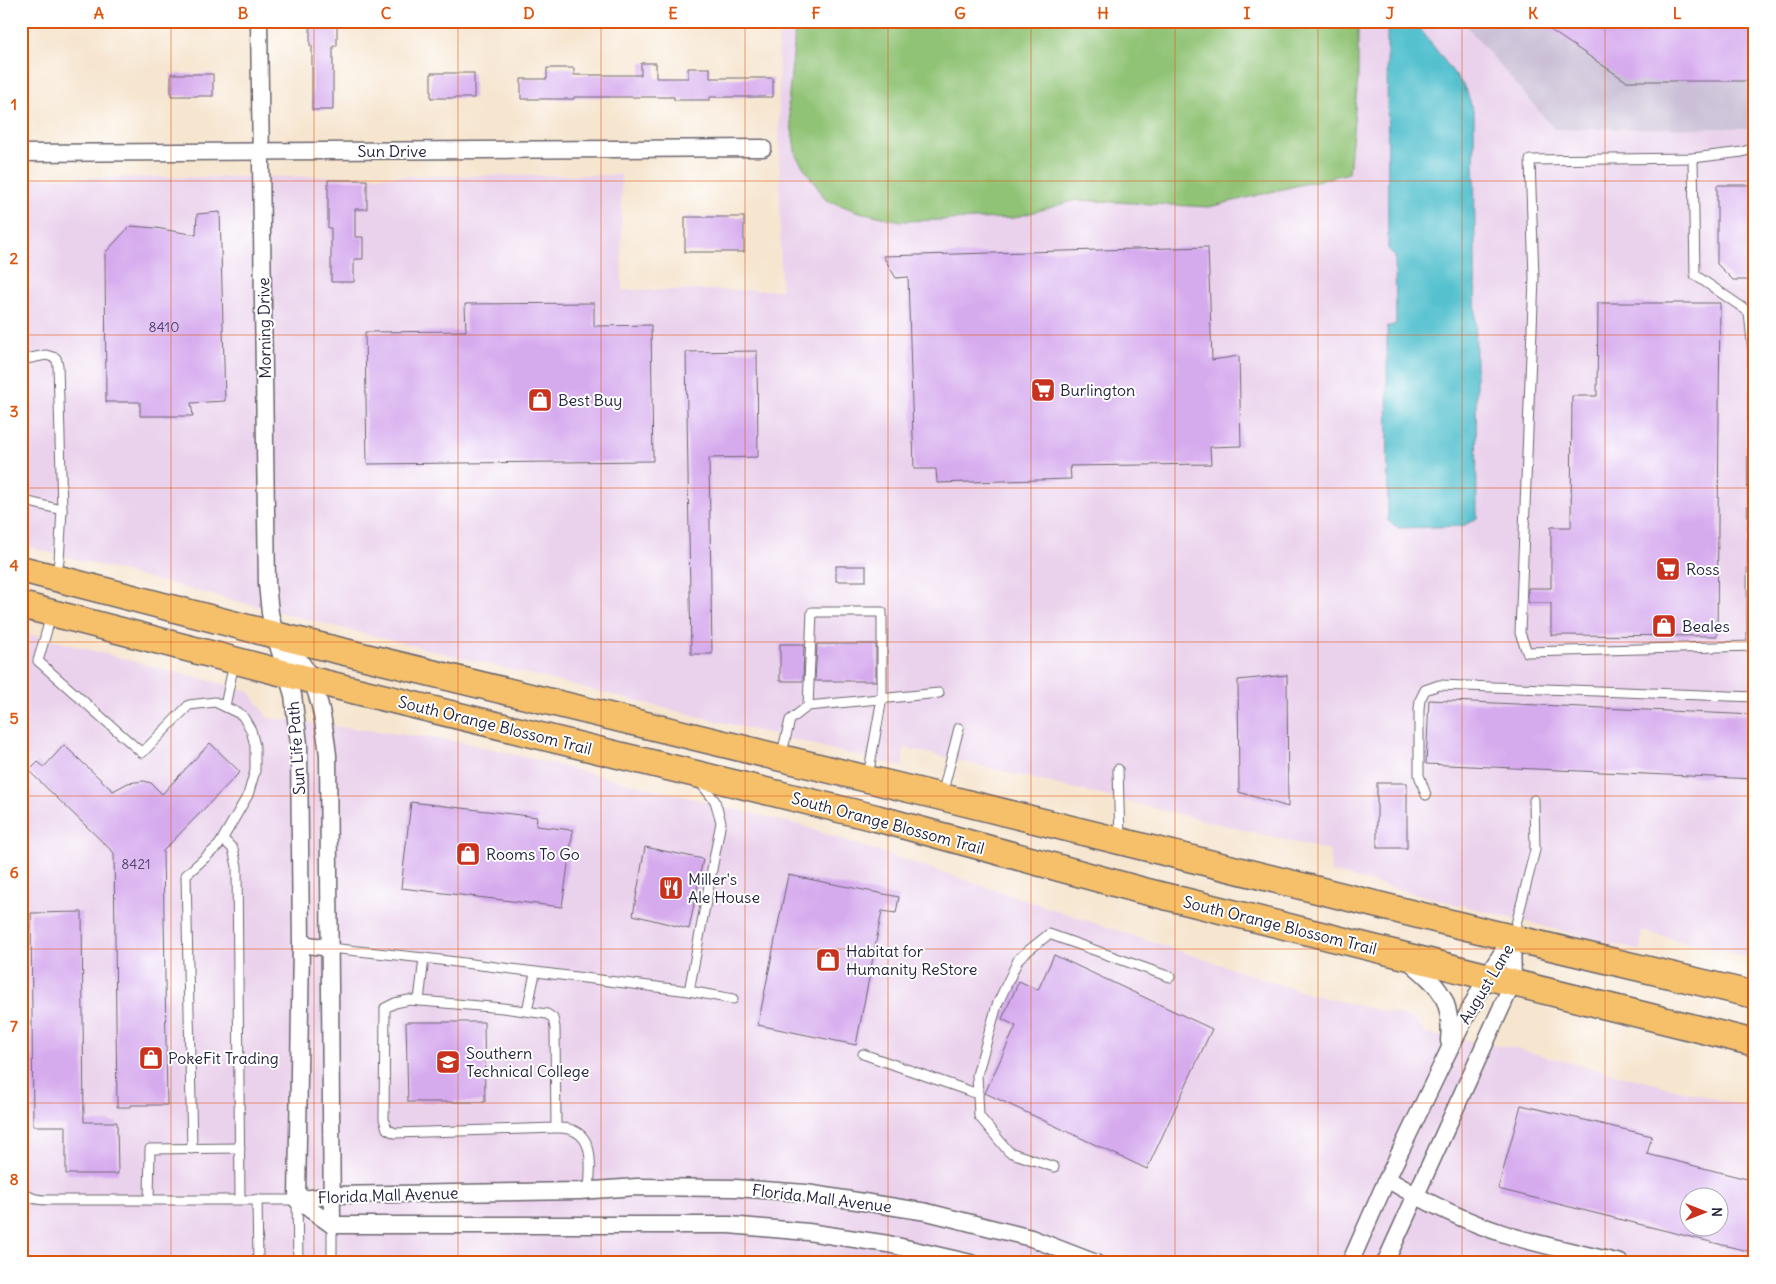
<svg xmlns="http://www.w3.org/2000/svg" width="1776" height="1284" font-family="Delius,sans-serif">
<rect width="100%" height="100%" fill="#fff"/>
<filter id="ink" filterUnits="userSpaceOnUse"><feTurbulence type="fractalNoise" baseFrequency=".02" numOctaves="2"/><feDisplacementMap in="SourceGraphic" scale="10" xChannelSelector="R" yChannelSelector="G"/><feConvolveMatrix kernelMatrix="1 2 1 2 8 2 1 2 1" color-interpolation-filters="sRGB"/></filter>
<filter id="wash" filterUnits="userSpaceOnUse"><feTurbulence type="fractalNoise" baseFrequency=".0096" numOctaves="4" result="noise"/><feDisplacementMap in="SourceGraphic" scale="20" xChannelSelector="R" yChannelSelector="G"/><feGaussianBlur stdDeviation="1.12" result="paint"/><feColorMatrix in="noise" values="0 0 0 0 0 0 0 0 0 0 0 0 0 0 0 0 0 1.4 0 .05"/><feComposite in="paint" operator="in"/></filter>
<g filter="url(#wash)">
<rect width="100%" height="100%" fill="#f6e5cf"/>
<g fill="#ead1ec" fill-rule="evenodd">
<polygon points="778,21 1462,21 1554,129 1755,128 1755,959 1641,931 1641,951 1331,872 1330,851 903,747 903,767 294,616 21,545 21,178 621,175 622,290 781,290"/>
<path d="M21,632L249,691L268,718L463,742L799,825L1309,994L1415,1019L1425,1034L1508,1047L1755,1109V1263H21ZM1688,1196H1718V1226H1688Z"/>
</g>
<polygon fill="#cabfd6" points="1462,21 1755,21 1755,128 1554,129"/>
<polygon fill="#90c374" stroke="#597258" points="795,21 1358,21 1358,78 1349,173 1209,207 1076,200 1013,218 901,221 859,212 826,200 796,156 788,104 794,46"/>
<polygon fill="#55c1cf" stroke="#3c7285" points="1387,21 1414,21 1463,85 1469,98 1474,115 1477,518 1463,526 1399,528 1388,521 1387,327 1396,324 1395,256 1388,249"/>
<g id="blocks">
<g fill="#d6abee" fill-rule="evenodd">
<polygon points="310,21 337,21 337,46 333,46 333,110 312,110 312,46 310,46"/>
<polygon points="1537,21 1755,21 1755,81 1626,81"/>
<polygon points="641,63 656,63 656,78 688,78 688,68 710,68 710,78 773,78 773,97 710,97 710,100 674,100 674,97 574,97 574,99 521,99 521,79 547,79 547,68 574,68 574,75 641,75"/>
<rect x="431" y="73" width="43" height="25"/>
<rect x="171" y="74" width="42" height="22"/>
<polygon points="328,180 367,180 367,209 355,209 355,237 363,237 363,259 354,259 354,282 331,282 331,228 328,228"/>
<polygon points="1717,185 1755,185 1755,280 1733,280 1717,264"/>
<polygon points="220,212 225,401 191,403 193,416 140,416 140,402 106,402 105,253 130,226 156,228 196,235 197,214"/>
<rect x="685" y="217" width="59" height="35"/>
<polygon points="1208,247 1212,360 1239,356 1241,446 1210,447 1211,464 1070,466 1071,479 937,483 936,469 914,469 908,277 896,278 883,256"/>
<polygon points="594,303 594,326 651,325 653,461 367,464 365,332 466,331 465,304"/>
<polygon points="1598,303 1720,303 1717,636 1551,635 1551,603 1528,603 1528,588 1551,588 1551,527 1571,527 1572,396 1597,396"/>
<polygon points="757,351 758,457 709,458 712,654 691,654 686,352"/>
<rect x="836" y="566" width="30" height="15"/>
<polygon points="780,644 804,644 803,681 780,681"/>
<polygon points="817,644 876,644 876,681 815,681"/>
<polygon points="1287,675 1288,807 1239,792 1238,680"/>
<polygon points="1429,700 1755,715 1755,779 1426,764"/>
<polygon points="210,743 240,772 163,851 167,1105 131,1105 131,1107 117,1107 114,853 29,771 38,762 44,767 64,745 113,791 128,783 144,781 151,783 162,794"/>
<rect x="1377" y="783" width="30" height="65"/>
<polygon points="411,802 537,817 536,826 573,830 562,907 401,888"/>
<polygon points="645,847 703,859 689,929 633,915"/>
<polygon points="788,875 899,897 896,913 882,911 856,1045 758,1025"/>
<polygon points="82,912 84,1122 117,1122 118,1174 66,1174 66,1126 33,1126 31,913"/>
<polygon points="1054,955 1212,1029 1147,1169 985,1093 1016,1026 1002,1019 1019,981 1038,990"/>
<polygon points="406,1022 484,1022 485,1102 408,1102"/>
<path d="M1521,1105L1652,1136L1647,1154L1755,1181V1253L1498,1189ZM1688,1196H1718V1226H1688Z"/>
</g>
</g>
</g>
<g filter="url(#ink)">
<use href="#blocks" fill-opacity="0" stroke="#6c666f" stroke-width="1"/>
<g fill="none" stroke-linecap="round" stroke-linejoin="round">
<defs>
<g id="service">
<polyline points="1755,148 1742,152 1693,158 1530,160 1534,278 1520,633 1527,652 1755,646"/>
<polyline points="1693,158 1695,275 1749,312"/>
<polyline points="21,360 46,355 56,358 58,365 62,510 59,561 56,575"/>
<polyline points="21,500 62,510"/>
<polyline points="51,616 38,661 142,753 189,705 215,702 242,715 251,730 255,746 255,771 248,795 219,845 186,875 192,1149"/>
<polyline points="1752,646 1753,352 1749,312 1755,311"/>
<polyline points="225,706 234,663"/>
<polyline points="808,706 939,693"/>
<polyline points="781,757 790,720 808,706 812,612 882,612 882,698 868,776"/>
<polyline points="1118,769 1120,839"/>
<polyline points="942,795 959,728"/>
<polyline points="1426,795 1419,775 1419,709 1420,700 1425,690 1439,685 1755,697"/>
<polyline points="223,839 233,849 237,866 240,1199"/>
<polyline points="1513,936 1535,850 1534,800"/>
<polyline points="330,948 424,958 689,991 733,999"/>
<polyline points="689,991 721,822 715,801 699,781"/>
<polyline points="419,1001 424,958"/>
<polyline points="527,1011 535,973"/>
<polyline points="863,1054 978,1094"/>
<path d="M556,1128L555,1028L553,1018L547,1014L503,1008L409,1000L395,1003L385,1008L384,1119L387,1129L395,1133L556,1128C596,1126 591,1163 589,1190"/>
<polyline points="1054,1167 1009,1152 979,1116 977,1075 997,1005 1019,958 1049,934 1170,977"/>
<path d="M21,1189C28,1199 38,1200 49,1200H297L298,1263"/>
<polyline points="257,1199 258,1263"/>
<polyline points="149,1200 150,1149 240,1148"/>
<polyline points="332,1225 332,1263"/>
</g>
<g id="minor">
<polyline points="259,21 267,584 270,613 275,635 293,695 299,744 301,944 297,1200"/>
<polyline points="21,153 763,148"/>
<path d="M278,638C285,645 294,652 300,661C320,687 324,723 328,755L332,1225"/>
<polyline points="301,944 330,948"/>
<path d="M1409,961C1440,987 1453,1000 1449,1041"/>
<path d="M1387,1179C1424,1201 1463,1221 1505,1234C1542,1246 1582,1253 1620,1263"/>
<polyline points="297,1200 332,1195 579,1191 637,1187 735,1188 806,1193 927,1212 1031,1238 1096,1263"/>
<polyline points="297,1200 332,1225 729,1225 808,1232 888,1244 971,1263"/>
<polyline points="1350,1263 1387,1179 1449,1050 1487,976 1512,938"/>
<polyline points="1385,1263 1513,982 1512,938"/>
</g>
<g id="primary">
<polyline points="21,569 275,635 942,797 1483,931 1755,995"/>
<polyline points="21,605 287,674 876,818 1140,890 1755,1043"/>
</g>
</defs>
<use href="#service" stroke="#6c666f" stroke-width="11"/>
<use href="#minor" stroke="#6c666f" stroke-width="19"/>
<use href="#primary" stroke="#6c666f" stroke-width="29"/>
<use href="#service" stroke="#fff" stroke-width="9"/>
<use href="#minor" stroke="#fff" stroke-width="16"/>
<use href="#primary" stroke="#f6c06b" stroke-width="26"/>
</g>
</g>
<path fill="none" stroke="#de560e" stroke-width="1" stroke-opacity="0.55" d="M171,21V1263M314,21V1263M458,21V1263M601,21V1263M745,21V1263M888,21V1263M1031,21V1263M1175,21V1263M1318,21V1263M1462,21V1263M1605,21V1263M21,181H1755M21,335H1755M21,488H1755M21,642H1755M21,796H1755M21,949H1755M21,1103H1755"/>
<defs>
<symbol id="supermarket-square" viewBox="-11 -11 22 22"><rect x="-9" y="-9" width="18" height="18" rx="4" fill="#c8321e" stroke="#fff"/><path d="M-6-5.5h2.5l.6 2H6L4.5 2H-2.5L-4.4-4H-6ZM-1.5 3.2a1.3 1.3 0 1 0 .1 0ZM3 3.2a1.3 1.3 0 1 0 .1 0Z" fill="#fff"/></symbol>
<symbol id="shop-square" viewBox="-11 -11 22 22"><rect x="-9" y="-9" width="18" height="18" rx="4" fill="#c8321e" stroke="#fff"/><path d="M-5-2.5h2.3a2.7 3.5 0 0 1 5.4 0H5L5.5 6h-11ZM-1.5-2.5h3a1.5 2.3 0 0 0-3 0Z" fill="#fff"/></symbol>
<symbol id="restaurant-square" viewBox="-11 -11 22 22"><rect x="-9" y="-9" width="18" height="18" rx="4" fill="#c8321e" stroke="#fff"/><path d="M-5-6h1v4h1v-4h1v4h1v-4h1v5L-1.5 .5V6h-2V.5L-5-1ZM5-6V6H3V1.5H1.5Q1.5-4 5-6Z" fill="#fff"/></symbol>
<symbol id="university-square" viewBox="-11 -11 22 22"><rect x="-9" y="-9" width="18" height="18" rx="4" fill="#c8321e" stroke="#fff"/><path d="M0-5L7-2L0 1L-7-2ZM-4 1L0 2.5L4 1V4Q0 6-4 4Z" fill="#fff"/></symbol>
</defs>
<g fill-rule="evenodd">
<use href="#supermarket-square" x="1029" y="376" width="28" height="28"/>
<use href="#shop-square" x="526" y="386" width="28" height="28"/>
<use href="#supermarket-square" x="1654" y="555" width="28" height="28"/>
<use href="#shop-square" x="1650" y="612" width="28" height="28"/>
<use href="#shop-square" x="454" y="840" width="28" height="28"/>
<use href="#restaurant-square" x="657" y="874" width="28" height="28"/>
<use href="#shop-square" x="814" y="946" width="28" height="28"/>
<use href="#shop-square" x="137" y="1044" width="28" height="28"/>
<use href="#university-square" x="434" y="1048" width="28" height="28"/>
</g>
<g text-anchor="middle" stroke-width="4" stroke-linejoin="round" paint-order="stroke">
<g font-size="14" fill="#4f4468">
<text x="164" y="332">8410</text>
<text x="136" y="869">8421</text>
</g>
<g font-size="16" fill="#22223b" stroke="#fff">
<text x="392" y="157">Sun Drive</text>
<text transform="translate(264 328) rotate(-91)" y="6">Morning Drive</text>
<text transform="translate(495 725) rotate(14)" y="6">South Orange Blossom Trail</text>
<text transform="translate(296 748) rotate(-94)" y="6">Sun Life Path</text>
<text transform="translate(888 823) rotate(15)" y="6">South Orange Blossom Trail</text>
<text transform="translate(1280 925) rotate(14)" y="6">South Orange Blossom Trail</text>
<text transform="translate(1486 984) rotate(-59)" y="6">August Lane</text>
<text transform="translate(388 1195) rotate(-2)" y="6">Florida Mall Avenue</text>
<text transform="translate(822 1198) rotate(7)" y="6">Florida Mall Avenue</text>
</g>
<g font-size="16" fill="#22223b" stroke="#fff" text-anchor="start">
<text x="1060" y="396">Burlington</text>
<text x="558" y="406">Best Buy</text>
<text x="1686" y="575">Ross</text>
<text x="1682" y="632">Beales</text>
<text x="486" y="860">Rooms To Go</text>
<text x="688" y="885">Miller's<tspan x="688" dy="18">Ale House</tspan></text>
<text x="846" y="957">Habitat for<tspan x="846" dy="18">Humanity ReStore</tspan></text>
<text x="466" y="1059">Southern<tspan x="466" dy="18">Technical College</tspan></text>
<text x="168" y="1064">PokeFit Trading</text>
</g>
</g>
<rect width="1776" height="1284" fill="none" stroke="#fff" stroke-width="55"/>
<g transform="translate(1704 1212) rotate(90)"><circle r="24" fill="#ffffff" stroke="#a7a7b1"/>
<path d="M0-4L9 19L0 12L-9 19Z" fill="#c8321e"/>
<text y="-8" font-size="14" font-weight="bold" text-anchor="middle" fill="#22223b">N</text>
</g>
<rect x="28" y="28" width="1720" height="1228" fill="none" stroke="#de560e" stroke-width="2"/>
<g font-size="16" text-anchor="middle" font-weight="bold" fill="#de560e">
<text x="99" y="19">A</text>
<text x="243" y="19">B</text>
<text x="386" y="19">C</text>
<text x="529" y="19">D</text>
<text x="673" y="19">E</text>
<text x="816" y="19">F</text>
<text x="960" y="19">G</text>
<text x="1103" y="19">H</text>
<text x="1247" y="19">I</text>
<text x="1390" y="19">J</text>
<text x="1533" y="19">K</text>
<text x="1677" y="19">L</text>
<text x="14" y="110">1</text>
<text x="14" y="264">2</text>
<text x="14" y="417">3</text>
<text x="14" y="571">4</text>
<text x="14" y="724">5</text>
<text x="14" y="878">6</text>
<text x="14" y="1032">7</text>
<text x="14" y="1185">8</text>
</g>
</svg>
